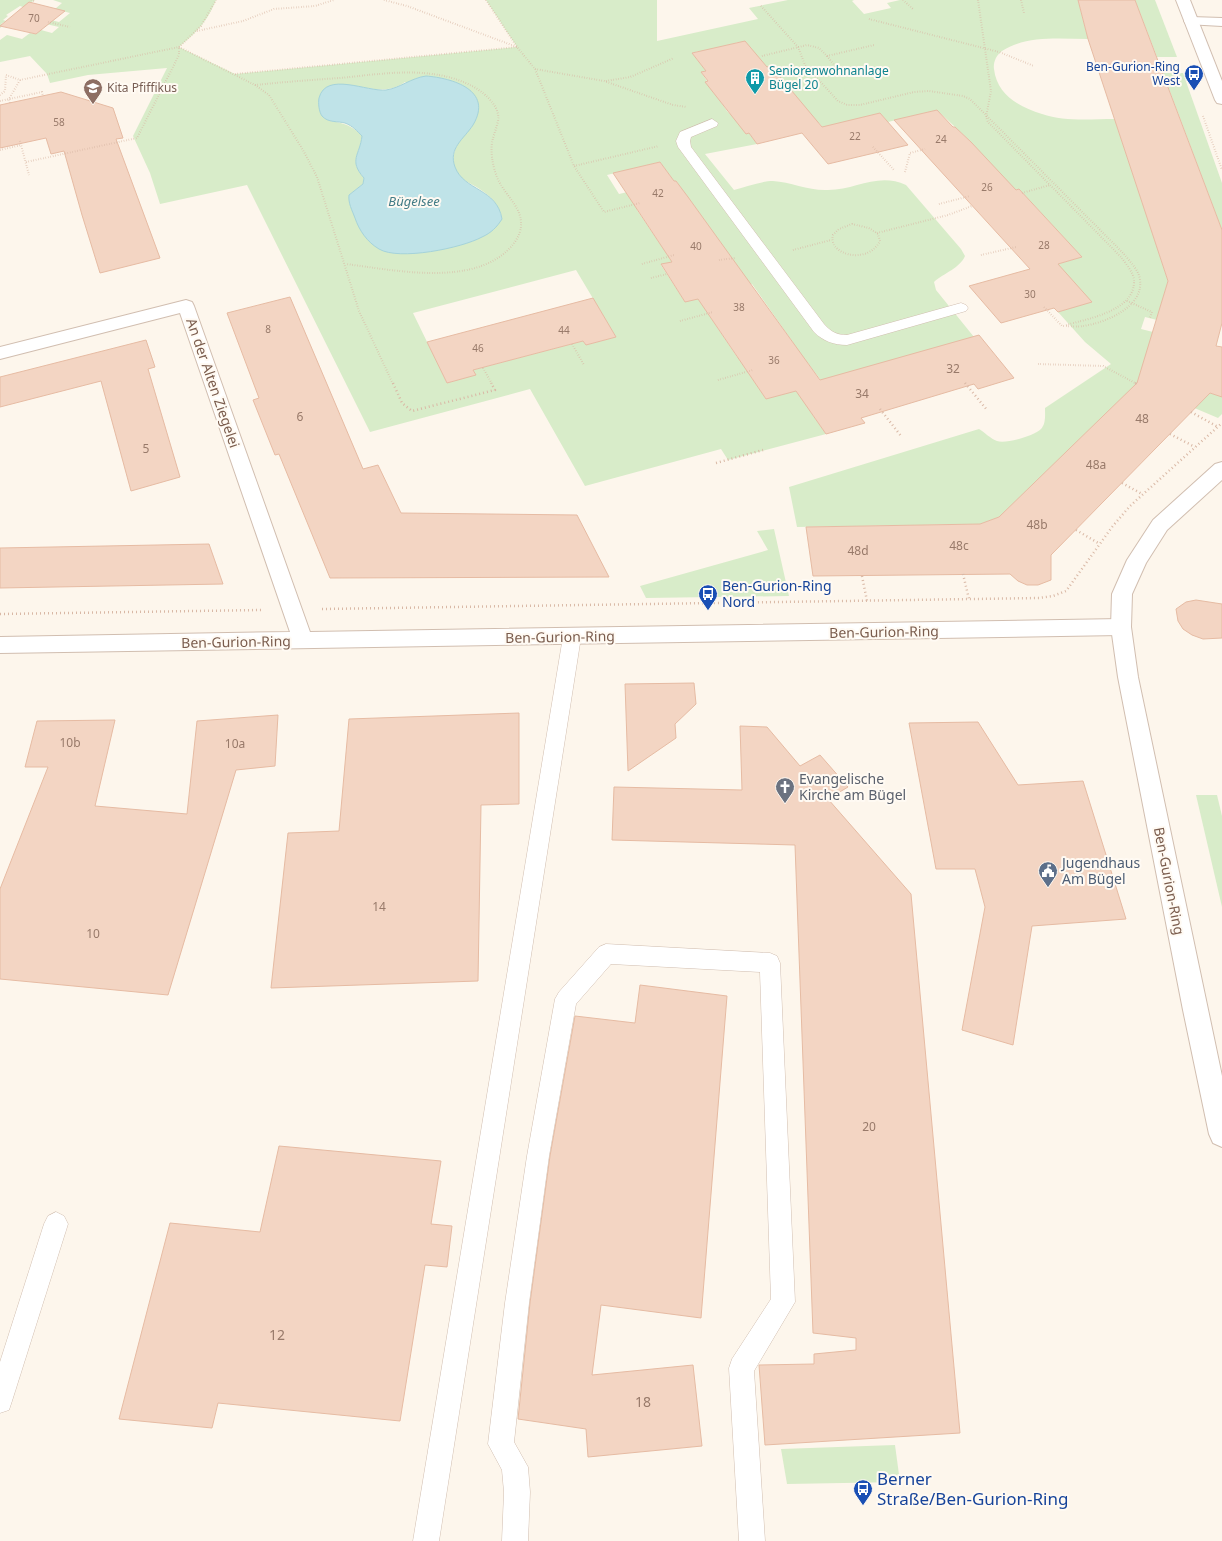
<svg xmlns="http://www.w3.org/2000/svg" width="1222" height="1541" font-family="'Noto Sans',sans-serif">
<rect width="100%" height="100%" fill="#fdf6ec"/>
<g fill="#d8ecc9" fill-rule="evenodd">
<polygon points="0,0 35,0 23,7 20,6 6,15 8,16 3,20 6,21 1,24 3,25 0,28"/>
<path d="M53,0H216C207,22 197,32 179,47L235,74L517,47L486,0H657V41L758,19L749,8L788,0H854L852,1L864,14L891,8L887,3L900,0H1078L1088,39C1059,39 1027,35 1002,51C996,55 993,63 994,69C997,95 1019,107 1042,114C1065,122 1091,119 1115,119L1168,281L1157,320L1145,317L1141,329L1153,332L1161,380L999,517L980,524L797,527L789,487L979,429C984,432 991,439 997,441C1006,444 1034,436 1041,429C1046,424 1045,415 1045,408L1111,364L1085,342L1058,312L1091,302L1048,267L1082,257L1019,189L1014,190L971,142L937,110L888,122L880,113L823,128L819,123L814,124L767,67L754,60L739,42L701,53L699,51L692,53L706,71L701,72L727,111L731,115L734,114L746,134L749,133L757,144L705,154L734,190C746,187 761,181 773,181C791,182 809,191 828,190C856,190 878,172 906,185L961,249L965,256C960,268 944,273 934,282L936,290L974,337L823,383L807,362H804L792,341L752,284L738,288L724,248L676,181H674L660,162L607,175L619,194L632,191L643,208L637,210L660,244L666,243L678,260L661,265L685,302L703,297L711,318L737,357L743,355L752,378L766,399L802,389L812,414L826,434L728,460L721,449L585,486L530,389L370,432L247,185L160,204L150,173L133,136L167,68L88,75L50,83L47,74L30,56L0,62V40L7,35L22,39L30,33L36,34L41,30L52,33L59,27L46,24L51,20L59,22L70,13L55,9L62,3ZM405,82L463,135C454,148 448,164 460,177C463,180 468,182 471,184C486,192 499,202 502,219L349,195L363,184L364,178C348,160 360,155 362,136C353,126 344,123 330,121L361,87C378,90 391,92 405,82ZM576,270L616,337L586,345L583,341L473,370L475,375L447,383L413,313Z"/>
<polygon points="1135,0 1155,0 1177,57 1157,57"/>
<polygon points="1163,73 1183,73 1222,183 1222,230"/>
<polygon points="1222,381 1222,414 1218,418 1185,404 1193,389 1218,395"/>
<polygon points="774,529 789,596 646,598 640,586 768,550 757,531"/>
<polygon points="1196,795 1217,795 1222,816 1222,907"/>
<polygon points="895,1445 900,1482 787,1484 781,1449"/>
</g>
<path fill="#bfe3e8" stroke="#a5d3da" d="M426,76C452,78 494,90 473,125C464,139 448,148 455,167C464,191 497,188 502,219C497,227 491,233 482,237C462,248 399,261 379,249C367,242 359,230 355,218C352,210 348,203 349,195L363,184L364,178C348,160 360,155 362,136C357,131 353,126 345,123C338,121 328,123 322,116C319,112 318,103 319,98C326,71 367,92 386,90C400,88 411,78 426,76Z"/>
<g fill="#f3d5c3" stroke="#e6bba3">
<polygon points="1078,0 1135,0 1222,230 1222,323 1216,346 1222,347 1222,397 1210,393 1051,555 1051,580 1038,585 1027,585 1018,581 1010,574 813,576 806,527 980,524 999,517 1137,383 1168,281 1088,39"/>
<polygon points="29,2 65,11 36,34 0,26"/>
<polygon points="745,41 767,67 771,66 822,127 880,113 908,145 828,164 802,133 757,144 749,133 746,134 705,82 708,81 701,72 706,71 692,53"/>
<polygon points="61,92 113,108 123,138 116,139 160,258 100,273 82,215 64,151 51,154 46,138 0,148 0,105"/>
<polygon points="937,110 953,127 955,127 971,142 1016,190 1019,189 1082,257 1058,264 1092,302 1058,312 1054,308 1001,323 969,286 1030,269 894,120"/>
<polygon points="660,162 674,181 676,181 688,197 820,380 979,335 1014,378 978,389 974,384 861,418 865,423 826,434 796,391 766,399 698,299 685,302 661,264 672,262 613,173"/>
<polygon points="290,297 363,469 378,465 401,513 577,515 609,577 330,578 279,454 275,455 253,400 259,398 227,313"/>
<polygon points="593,298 616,337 586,345 583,341 473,370 476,375 447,383 427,342"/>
<polygon points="146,340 155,367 148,369 180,477 131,491 101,381 0,407 0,377"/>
<polygon points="209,544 223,584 0,588 0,548"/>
<polygon points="1196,600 1222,604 1222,638 1203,639 1192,635 1183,629 1178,621 1176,609 1186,602"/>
<polygon points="694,683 696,704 675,724 676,738 628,771 625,684"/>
<polygon points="519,713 519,804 481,805 478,981 271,988 288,833 339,831 349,719"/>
<polygon points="278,715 275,766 236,770 168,995 0,979 0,889 48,767 25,767 37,721 115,720 95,806 187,814 197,721"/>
<polygon points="978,722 1018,785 1083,781 1126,919 1032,926 1013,1045 962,1030 985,907 975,869 936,869 909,723"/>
<polygon points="740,726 767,727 800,766 820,755 848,787 828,799 911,894 960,1433 765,1445 759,1365 814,1364 814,1354 856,1350 856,1338 813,1333 795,845 612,840 614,787 742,790"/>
<polygon points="640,985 727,996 701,1318 601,1305 592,1375 693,1365 702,1446 588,1457 586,1429 518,1419 530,1303 550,1156 575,1016 635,1023"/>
<polygon points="279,1146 441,1161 431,1224 452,1226 447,1267 425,1265 400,1421 218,1403 212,1428 119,1419 170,1223 260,1232"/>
</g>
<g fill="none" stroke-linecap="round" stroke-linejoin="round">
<defs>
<g id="service">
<path d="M712,119L718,123L717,126L691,137L690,141L691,147L824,324C831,332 837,335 847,335L961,303L966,305L968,308L966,311L847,345C834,345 823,341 814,332L678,147L676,141L680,132Z"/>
<polygon points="572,630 578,632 581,637 439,1541 413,1541 563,637 566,632"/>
<polygon points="606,944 770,953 777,956 780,963 795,1302 754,1371 765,1541 739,1541 729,1368 732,1359 771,1299 760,972 611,964 576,1004 549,1156 529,1303 514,1442 528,1467 530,1492 528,1541 502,1541 504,1492 502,1470 488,1444 505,1303 527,1156 555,999 559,992 599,947"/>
<polygon points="56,1212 64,1216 68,1224 12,1401 9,1410 0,1413 0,1362 44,1224 48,1216"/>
</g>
<g id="minor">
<polygon points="1191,17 1222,18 1222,26 1186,24 1184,21 1186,18"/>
<polygon points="186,300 192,302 194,306 310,632 1121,619 1128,621 1131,627 1128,633 1121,635 0,653 0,637 290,632 180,313 0,359 0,347"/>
</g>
<g id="tertiary">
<polygon points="1176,0 1190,0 1222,81 1222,104 1217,103 1215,100"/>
<polygon points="1222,462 1222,480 1167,530 1146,563 1132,594 1131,627 1138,677 1222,1076 1222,1147 1213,1143 1209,1134 1183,1010 1118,677 1111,627 1112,594 1127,560 1153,520 1215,464"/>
</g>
</defs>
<use href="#service" stroke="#d1beb0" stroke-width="1"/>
<use href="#minor" stroke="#d1beb0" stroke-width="2"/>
<use href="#tertiary" stroke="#d1beb0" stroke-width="2"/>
<g stroke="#d9b8a5" stroke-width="2" stroke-dasharray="0.5 2" stroke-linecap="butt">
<polyline points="31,0 34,1"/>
<polyline points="384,0 407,6 517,47"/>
<polyline points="486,0 517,47 535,69 574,166 604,212 640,203"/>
<polyline points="903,0 913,9"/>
<path d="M978,0L991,91L986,117L988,122L1121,257C1126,264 1134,273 1134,281C1135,311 1087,319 1066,325"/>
<polyline points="1021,0 1024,13"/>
<path d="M761,6L798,47L805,65L838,101L847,105H860L914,92L929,91L963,96L970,99L1124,254C1130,262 1139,270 1140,280C1144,307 1105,323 1083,326C1076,327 1069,326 1062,326L1044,307"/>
<polyline points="869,19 999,52 1034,66"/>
<polyline points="48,22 70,27"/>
<polyline points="197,31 243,21 274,9 315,6 334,0"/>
<polyline points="179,47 255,85 269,95 303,150 317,177 359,311 393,384"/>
<polyline points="762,56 807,45 819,48 827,56 874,45"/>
<polyline points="827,56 840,72"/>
<polyline points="535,69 604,81 673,105 687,107"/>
<polyline points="235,74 517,47"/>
<polyline points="20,80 179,47 201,26 216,0"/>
<polyline points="606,81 630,77 674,58"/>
<path d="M255,85C283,82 311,80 339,78C383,74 429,65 470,85C483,91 501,106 498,121C495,135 490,140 492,157C493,166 496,177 501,185C508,197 520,207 521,222C522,232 516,242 509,249C471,287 394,270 346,264"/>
<polyline points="0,95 5,91 6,75 20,80 9,99 10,103"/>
<polyline points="0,101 42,92 43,96"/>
<polyline points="1203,116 1222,170"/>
<polyline points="20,141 29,175"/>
<polyline points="873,147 894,170"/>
<polyline points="0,150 21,145"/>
<polyline points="26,162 137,138 179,55 179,47"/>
<polyline points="574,166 659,146"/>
<polyline points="905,172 910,153 925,149"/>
<polyline points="1022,193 1050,185"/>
<polyline points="939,204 970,196"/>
<path d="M852,224L869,228L878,234L880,241C867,266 827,254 833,235L839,229Z"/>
<polyline points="877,233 948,215 972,206"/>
<polyline points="793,250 831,240"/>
<polyline points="981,255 1016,247"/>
<polyline points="719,260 735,258"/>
<polyline points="642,264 674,255"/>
<polyline points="651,278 667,274"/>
<polyline points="1127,301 1152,312 1150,318"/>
<polyline points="680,321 713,312"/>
<polyline points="572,344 584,365"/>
<polyline points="1038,364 1103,366 1137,384"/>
<polyline points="483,368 492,384"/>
<polyline points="718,380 753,370"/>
</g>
<g stroke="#d9b8a5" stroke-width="2.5" stroke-dasharray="1 3" stroke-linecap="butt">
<polyline points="393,383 402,403 412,411 495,390 491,383"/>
<polyline points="965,383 987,410"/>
<polyline points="1135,383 1137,384"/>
<polyline points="880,409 901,436"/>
<polyline points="1191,412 1218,427"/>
<polyline points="1170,434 1195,447"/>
<polyline points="716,463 763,450"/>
<polyline points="1122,483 1142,494"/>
<polyline points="1076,530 1100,544"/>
<polyline points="963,574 969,599"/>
<polyline points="862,576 867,601"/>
<polyline points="322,609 1039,598 1053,596 1066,591 1112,527 1130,506 1222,423"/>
<polyline points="0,614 261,610"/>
</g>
<use href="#service" fill="#fff" fill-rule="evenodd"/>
<use href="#minor" fill="#fff" fill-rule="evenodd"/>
<use href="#tertiary" fill="#fff" fill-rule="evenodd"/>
</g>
<defs>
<symbol id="bus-pin" viewBox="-11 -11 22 30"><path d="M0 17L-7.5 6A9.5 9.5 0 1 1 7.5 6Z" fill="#1a4fb4" stroke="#fffaf3"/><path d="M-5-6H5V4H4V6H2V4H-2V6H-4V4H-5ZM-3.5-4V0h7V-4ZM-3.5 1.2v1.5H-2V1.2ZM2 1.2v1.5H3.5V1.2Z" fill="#fff"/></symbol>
<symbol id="building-pin" viewBox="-11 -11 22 30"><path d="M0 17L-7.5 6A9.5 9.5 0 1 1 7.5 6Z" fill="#0f9aa8" stroke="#fffaf3"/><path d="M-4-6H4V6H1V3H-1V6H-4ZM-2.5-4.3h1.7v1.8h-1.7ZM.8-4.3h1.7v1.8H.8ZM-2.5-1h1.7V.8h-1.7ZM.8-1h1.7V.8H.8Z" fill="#fff"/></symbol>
<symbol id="school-pin" viewBox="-11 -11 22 30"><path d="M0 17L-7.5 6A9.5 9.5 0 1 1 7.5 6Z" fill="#8d6e63" stroke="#fffaf3"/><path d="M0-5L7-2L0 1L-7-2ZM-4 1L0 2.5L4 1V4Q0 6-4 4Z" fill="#fff"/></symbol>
<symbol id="church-pin" viewBox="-11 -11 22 30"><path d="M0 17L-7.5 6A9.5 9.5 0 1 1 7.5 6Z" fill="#6b7280" stroke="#fffaf3"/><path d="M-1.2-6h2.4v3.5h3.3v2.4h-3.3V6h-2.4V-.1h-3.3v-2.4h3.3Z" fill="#fff"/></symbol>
<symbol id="civic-pin" viewBox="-11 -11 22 30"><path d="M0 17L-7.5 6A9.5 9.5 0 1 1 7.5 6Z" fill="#5c6f8a" stroke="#fffaf3"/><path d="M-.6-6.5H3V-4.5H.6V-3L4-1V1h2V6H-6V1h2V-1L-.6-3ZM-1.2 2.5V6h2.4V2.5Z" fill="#fff"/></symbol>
</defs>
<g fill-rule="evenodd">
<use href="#bus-pin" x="1183" y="63" width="22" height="30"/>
<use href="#building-pin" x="744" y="67" width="22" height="30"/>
<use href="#school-pin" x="82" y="77" width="22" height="30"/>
<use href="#bus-pin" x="697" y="583" width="22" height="30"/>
<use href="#church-pin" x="774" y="776" width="22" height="30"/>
<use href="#civic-pin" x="1037" y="860" width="22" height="30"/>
<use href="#bus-pin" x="852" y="1478" width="22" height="30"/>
</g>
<g text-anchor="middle" stroke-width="4" stroke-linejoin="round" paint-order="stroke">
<g font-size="10" fill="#987a6a">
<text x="34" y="22">70</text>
<text x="59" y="126">58</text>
<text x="855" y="140">22</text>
<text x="941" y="143">24</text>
<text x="987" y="191">26</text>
<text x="658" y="197">42</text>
<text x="1044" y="249">28</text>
<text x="696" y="250">40</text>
<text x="1030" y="298">30</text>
<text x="739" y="311">38</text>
<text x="268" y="333">8</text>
<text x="564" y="334">44</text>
<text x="478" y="352">46</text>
<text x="774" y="364">36</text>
</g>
<g font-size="12" fill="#164399" stroke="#fffaf3" text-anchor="end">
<text x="1180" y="71">Ben-Gurion-Ring<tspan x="1180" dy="14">West</tspan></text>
</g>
<g font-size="12" fill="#0d838f" stroke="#fffaf3" text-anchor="start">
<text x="769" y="75">Seniorenwohnanlage<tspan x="769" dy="14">Bügel 20</tspan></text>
</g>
<g font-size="12" fill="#785e54" stroke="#fffaf3" text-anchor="start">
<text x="107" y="92">Kita Pfiffikus</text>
</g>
<g font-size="12" fill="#987a6a">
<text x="953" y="373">32</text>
<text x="862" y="398">34</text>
<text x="300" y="421">6</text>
<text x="1142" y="423">48</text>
<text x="146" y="453">5</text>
<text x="1096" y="469">48a</text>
<text x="1037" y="529">48b</text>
<text x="959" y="550">48c</text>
<text x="858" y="555">48d</text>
<text x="70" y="747">10b</text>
<text x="235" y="748">10a</text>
<text x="379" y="911">14</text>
<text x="93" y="938">10</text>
<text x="869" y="1131">20</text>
</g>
<g font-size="13" font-style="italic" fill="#437c86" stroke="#fffaf3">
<text x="414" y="206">Bügelsee</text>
</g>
<g font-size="14" fill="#7a5c4d" stroke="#fffaf3">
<text transform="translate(213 383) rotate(71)" y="5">An der Alten Ziegelei</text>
<text transform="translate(884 632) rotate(-1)" y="5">Ben-Gurion-Ring</text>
<text transform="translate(560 637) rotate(-1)" y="5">Ben-Gurion-Ring</text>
<text transform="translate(236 642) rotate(-1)" y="5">Ben-Gurion-Ring</text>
<text transform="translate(1169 881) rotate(79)" y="5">Ben-Gurion-Ring</text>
</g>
<g font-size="14" fill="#164399" stroke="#fffaf3" text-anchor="start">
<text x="722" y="591">Ben-Gurion-Ring<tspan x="722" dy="16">Nord</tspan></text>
</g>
<g font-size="14" fill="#5b616d" stroke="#fffaf3" text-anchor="start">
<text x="799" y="784">Evangelische<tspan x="799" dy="16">Kirche am Bügel</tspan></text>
</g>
<g font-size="14" fill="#4e5e75" stroke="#fffaf3" text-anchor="start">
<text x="1062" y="868">Jugendhaus<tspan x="1062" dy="16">Am Bügel</tspan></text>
</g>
<g font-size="14" fill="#987a6a">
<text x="277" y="1340">12</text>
<text x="643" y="1407">18</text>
</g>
<g font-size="17" fill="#164399" stroke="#fffaf3" text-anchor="start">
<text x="877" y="1485">Berner<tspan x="877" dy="20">Straße/Ben-Gurion-Ring</tspan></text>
</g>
</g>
</svg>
